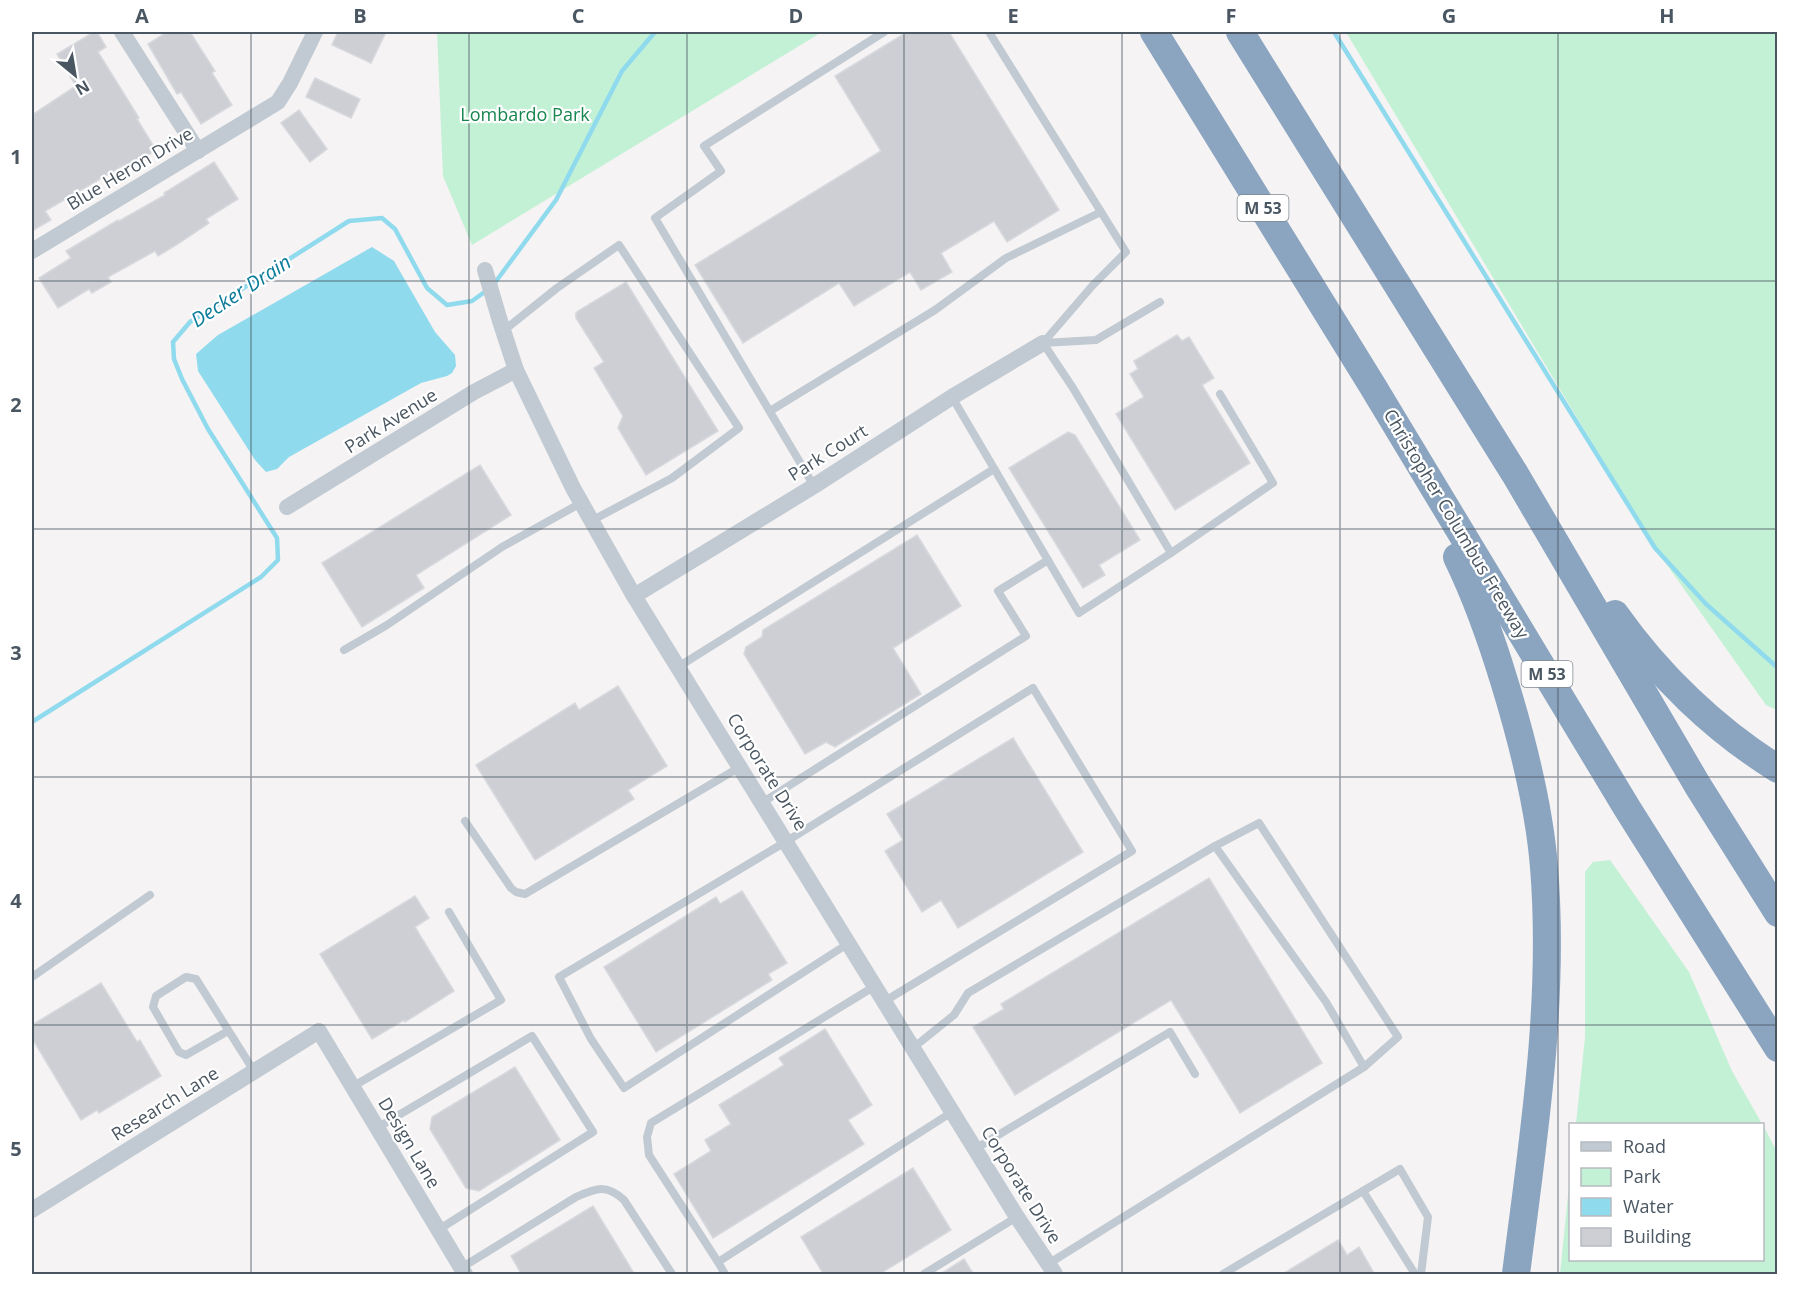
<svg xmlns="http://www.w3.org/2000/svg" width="1809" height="1306" font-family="'Open Sans',sans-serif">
<rect width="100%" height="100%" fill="#f5f3f3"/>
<g fill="#c3f1d5">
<polygon points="437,32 822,32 472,245 443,176"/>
<polygon points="1346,32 1777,32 1777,710 1766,705 1655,548"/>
<polygon points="1610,860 1689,972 1732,1071 1762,1124 1576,1124 1585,1037 1585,872 1593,862"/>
<polygon points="1763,1125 1777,1152 1777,1274 1560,1274 1570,1176 1570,1260 1762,1260"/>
</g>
<polygon fill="#90daee" points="372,247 394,261 435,332 455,355 456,366 452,373 447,376 421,383 289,457 277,469 266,472 255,460 198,371 196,354 218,335"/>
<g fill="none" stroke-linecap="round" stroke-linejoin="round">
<g stroke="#90daee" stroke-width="4.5">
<polyline points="1334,32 1655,548 1706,604 1778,668"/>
<polyline points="494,284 556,200 622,71 655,32"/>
<polyline points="32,722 261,577 278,560 277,538 208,429 182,379 174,359 173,342 190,322 349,221 382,218 395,229 427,288 447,305 472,301 486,291"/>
</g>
</g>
<g fill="#cdcfd5" stroke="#d7d9de" stroke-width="1.5">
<polygon points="94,32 97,32 106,47 98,52 139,118 137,119 156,150 126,169 124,165 45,211 51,220 32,231 32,115 76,86 57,54"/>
<polygon points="167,32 190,32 215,71 212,73 232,105 201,124 181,92 177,94 148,44"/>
<polygon points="338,32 386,32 371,63 332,45"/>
<polygon points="907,32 949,32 1059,210 1007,242 994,221 941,253 952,272 921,290 910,272 854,306 839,283 743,343 695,265 881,151 835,76"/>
<polygon points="315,78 360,99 351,118 306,97"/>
<polygon points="299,110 327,149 310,162 281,123"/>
<polygon points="214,162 238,199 206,219 209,223 176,245 158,256 155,251 108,277 111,282 92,293 89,289 58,308 39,278 71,258 66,251 118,220 119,221 165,195 164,193"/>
<polygon points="626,282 718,431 646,475 618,428 623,416 594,368 604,362 576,318 576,313 578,311"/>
<polygon points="1177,335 1182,341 1189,337 1214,378 1202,385 1250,463 1175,510 1116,414 1144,397 1130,374 1138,369 1134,361"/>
<polygon points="1068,432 1075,435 1140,540 1099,565 1105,575 1083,588 1009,468"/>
<polygon points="480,465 511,515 416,575 424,588 362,627 322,563"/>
<polygon points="917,535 961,606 893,648 921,694 835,747 826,742 805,754 744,654 746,647 762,637 763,630"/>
<polygon points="618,686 667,766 628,790 634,799 535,860 476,765 575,703 579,710"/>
<polygon points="1013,738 1083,852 958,928 941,900 922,912 885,851 903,840 887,814"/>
<polygon points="1209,878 1322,1063 1240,1113 1171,1000 1015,1095 973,1027 1004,1009 1001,1004"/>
<polygon points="742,891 787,963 768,974 772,980 656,1052 604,967 716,897 720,904"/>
<polygon points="415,896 429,918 415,927 454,991 405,1022 404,1020 372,1039 320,954"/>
<polygon points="101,983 137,1042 140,1040 161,1076 99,1113 97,1110 81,1120 32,1038 32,1025"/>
<polygon points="825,1029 872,1105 848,1120 864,1144 713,1238 674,1174 711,1151 705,1140 731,1124 719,1105 784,1065 779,1058"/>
<polygon points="515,1067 560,1140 479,1191 466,1188 430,1129 432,1117"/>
<polygon points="913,1168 951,1230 878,1275 824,1275 801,1237"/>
<polygon points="593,1206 635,1275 522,1275 511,1256"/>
<polygon points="1338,1240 1347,1255 1359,1247 1375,1275 1281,1275"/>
<polygon points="964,1259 974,1275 939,1275"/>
</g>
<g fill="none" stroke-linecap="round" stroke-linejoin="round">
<g stroke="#c1cad2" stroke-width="8">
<polyline points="989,32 1126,252 1093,285 1043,343"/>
<polyline points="503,331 557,288 619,245 739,428 672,478 591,521"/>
<polyline points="1043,343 1096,340 1160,302"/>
<polyline points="952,397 1079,613 1171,553 1073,388 1043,343"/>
<polyline points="770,411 935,310 1006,258 1101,212"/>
<polyline points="814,486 655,218 721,171 704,146 884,32"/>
<polyline points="1171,553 1273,483 1220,394"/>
<polyline points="344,650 387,625 502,547 581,503"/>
<polyline points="678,667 994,469"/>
<polyline points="763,802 1026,636 998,591 1048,560"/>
<polyline points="465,821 511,888 516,892 525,894 740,767"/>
<polyline points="849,943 624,1088 591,1039 559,977 787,841 1033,688 1132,851 885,1001"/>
<polyline points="32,977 150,895"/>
<polyline points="228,1031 186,1055 179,1052 153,1007 156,996 186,977 196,979 254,1071"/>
<polyline points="913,1048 954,1015 968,993 1215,846 1326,1002 1364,1067"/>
<polyline points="352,1087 501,1000 449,912"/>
<polyline points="377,1128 532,1036 593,1132 438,1230"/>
<polyline points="975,1149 1170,1032 1195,1074"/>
<polyline points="1363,1191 1415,1274"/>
<polyline points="718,1262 649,1155 647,1137 651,1123 875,986"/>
<polyline points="1048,1264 1364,1067 1398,1037 1259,823 1215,846"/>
<path d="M461,1268L576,1197C597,1188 606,1184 624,1200L672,1274"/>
<polyline points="725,1274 718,1262 952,1112"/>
<polyline points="924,1274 1017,1217"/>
<polyline points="1223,1274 1400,1169 1428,1217 1421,1274"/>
</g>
<g stroke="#c1cad2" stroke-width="16">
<polyline points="122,32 198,151"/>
<polyline points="32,251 278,102 290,83 315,32"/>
<polyline points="485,270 500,321 516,370 573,488 634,596 1017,1217 1055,1274"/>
<polyline points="287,507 474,392 516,370"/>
<polyline points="634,596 814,486 952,397 1043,343"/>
<polyline points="32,1210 319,1031 465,1274"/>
</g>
<g stroke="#8ba5c1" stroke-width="28">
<polyline points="1154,32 1372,385 1627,808 1778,1048"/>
<polyline points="1240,32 1515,474 1698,786 1778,913"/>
<path d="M1457,557C1477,598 1492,641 1505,684C1523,743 1539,805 1544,867C1555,1003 1533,1139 1516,1274"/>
<path d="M1615,614C1658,675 1715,730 1778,769"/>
</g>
</g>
<path fill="none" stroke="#4a5661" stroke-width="1.5" stroke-opacity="0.55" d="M251,32V1274M469,32V1274M687,32V1274M904,32V1274M1122,32V1274M1340,32V1274M1558,32V1274M32,281H1778M32,529H1778M32,777H1778M32,1025H1778"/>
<g text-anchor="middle" stroke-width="4.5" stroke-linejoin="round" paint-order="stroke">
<g fill="#fff" stroke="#808990" stroke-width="1.5">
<rect x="1237.5" y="195" width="51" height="26" rx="4.5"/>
<rect x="1521.5" y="661" width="51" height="26" rx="4.5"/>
</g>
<g font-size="16" font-weight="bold" fill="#4a5661">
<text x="1263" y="214">M 53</text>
<text x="1547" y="680">M 53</text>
</g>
<g font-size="18" fill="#17864f" stroke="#fff">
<text x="525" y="121">Lombardo Park</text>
</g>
<g font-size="18" fill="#4a5661" stroke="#fff">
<text transform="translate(130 169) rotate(-31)" y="6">Blue Heron Drive</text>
<text transform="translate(391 421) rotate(-32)" y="6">Park Avenue</text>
<text transform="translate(828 453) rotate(-32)" y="6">Park Court</text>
<text transform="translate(1456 524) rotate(59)" y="6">Christopher Columbus Freeway</text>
<text transform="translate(767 772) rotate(58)" y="6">Corporate Drive</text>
<text transform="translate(165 1104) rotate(-32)" y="6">Research Lane</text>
<text transform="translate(409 1143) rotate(59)" y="6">Design Lane</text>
<text transform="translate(1021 1185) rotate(58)" y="6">Corporate Drive</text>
</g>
<g font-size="20" font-style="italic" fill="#0c7c9b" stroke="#fff">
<text transform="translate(241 291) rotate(-33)" y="7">Decker Drain</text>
</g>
</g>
<rect width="1809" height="1306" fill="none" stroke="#ffffff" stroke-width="66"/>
<rect x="1569" y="1123" width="195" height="138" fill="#ffffff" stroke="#b7bbc0" stroke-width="1.5"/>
<rect x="1581" y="1142" width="30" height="9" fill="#c1cad2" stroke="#b7bbc0" stroke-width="1.5"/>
<text x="1623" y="1153" font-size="18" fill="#4a5661">Road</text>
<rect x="1581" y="1168" width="30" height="18" fill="#c3f1d5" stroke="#b7bbc0" stroke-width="1.5"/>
<text x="1623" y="1183" font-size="18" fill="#4a5661">Park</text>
<rect x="1581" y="1198" width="30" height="18" fill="#90daee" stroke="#b7bbc0" stroke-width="1.5"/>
<text x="1623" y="1213" font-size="18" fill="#4a5661">Water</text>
<rect x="1581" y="1228" width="30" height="18" fill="#cdcfd5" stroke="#b7bbc0" stroke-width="1.5"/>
<text x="1623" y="1243" font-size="18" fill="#4a5661">Building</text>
<g transform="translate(75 75) rotate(150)" stroke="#ffffff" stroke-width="4.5" paint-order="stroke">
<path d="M0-4.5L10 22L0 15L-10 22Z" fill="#4a5661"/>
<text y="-9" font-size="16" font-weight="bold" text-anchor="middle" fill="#4a5661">N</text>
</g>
<rect x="33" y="33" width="1743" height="1240" fill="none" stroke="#4a5661" stroke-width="2"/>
<g font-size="20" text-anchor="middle" font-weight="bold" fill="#4a5661">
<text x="142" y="23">A</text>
<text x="360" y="23">B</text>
<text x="578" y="23">C</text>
<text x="796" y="23">D</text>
<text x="1013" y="23">E</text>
<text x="1231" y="23">F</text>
<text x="1449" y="23">G</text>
<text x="1667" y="23">H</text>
<text x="16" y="164">1</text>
<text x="16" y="412">2</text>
<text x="16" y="660">3</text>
<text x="16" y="908">4</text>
<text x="16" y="1156">5</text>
</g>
</svg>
